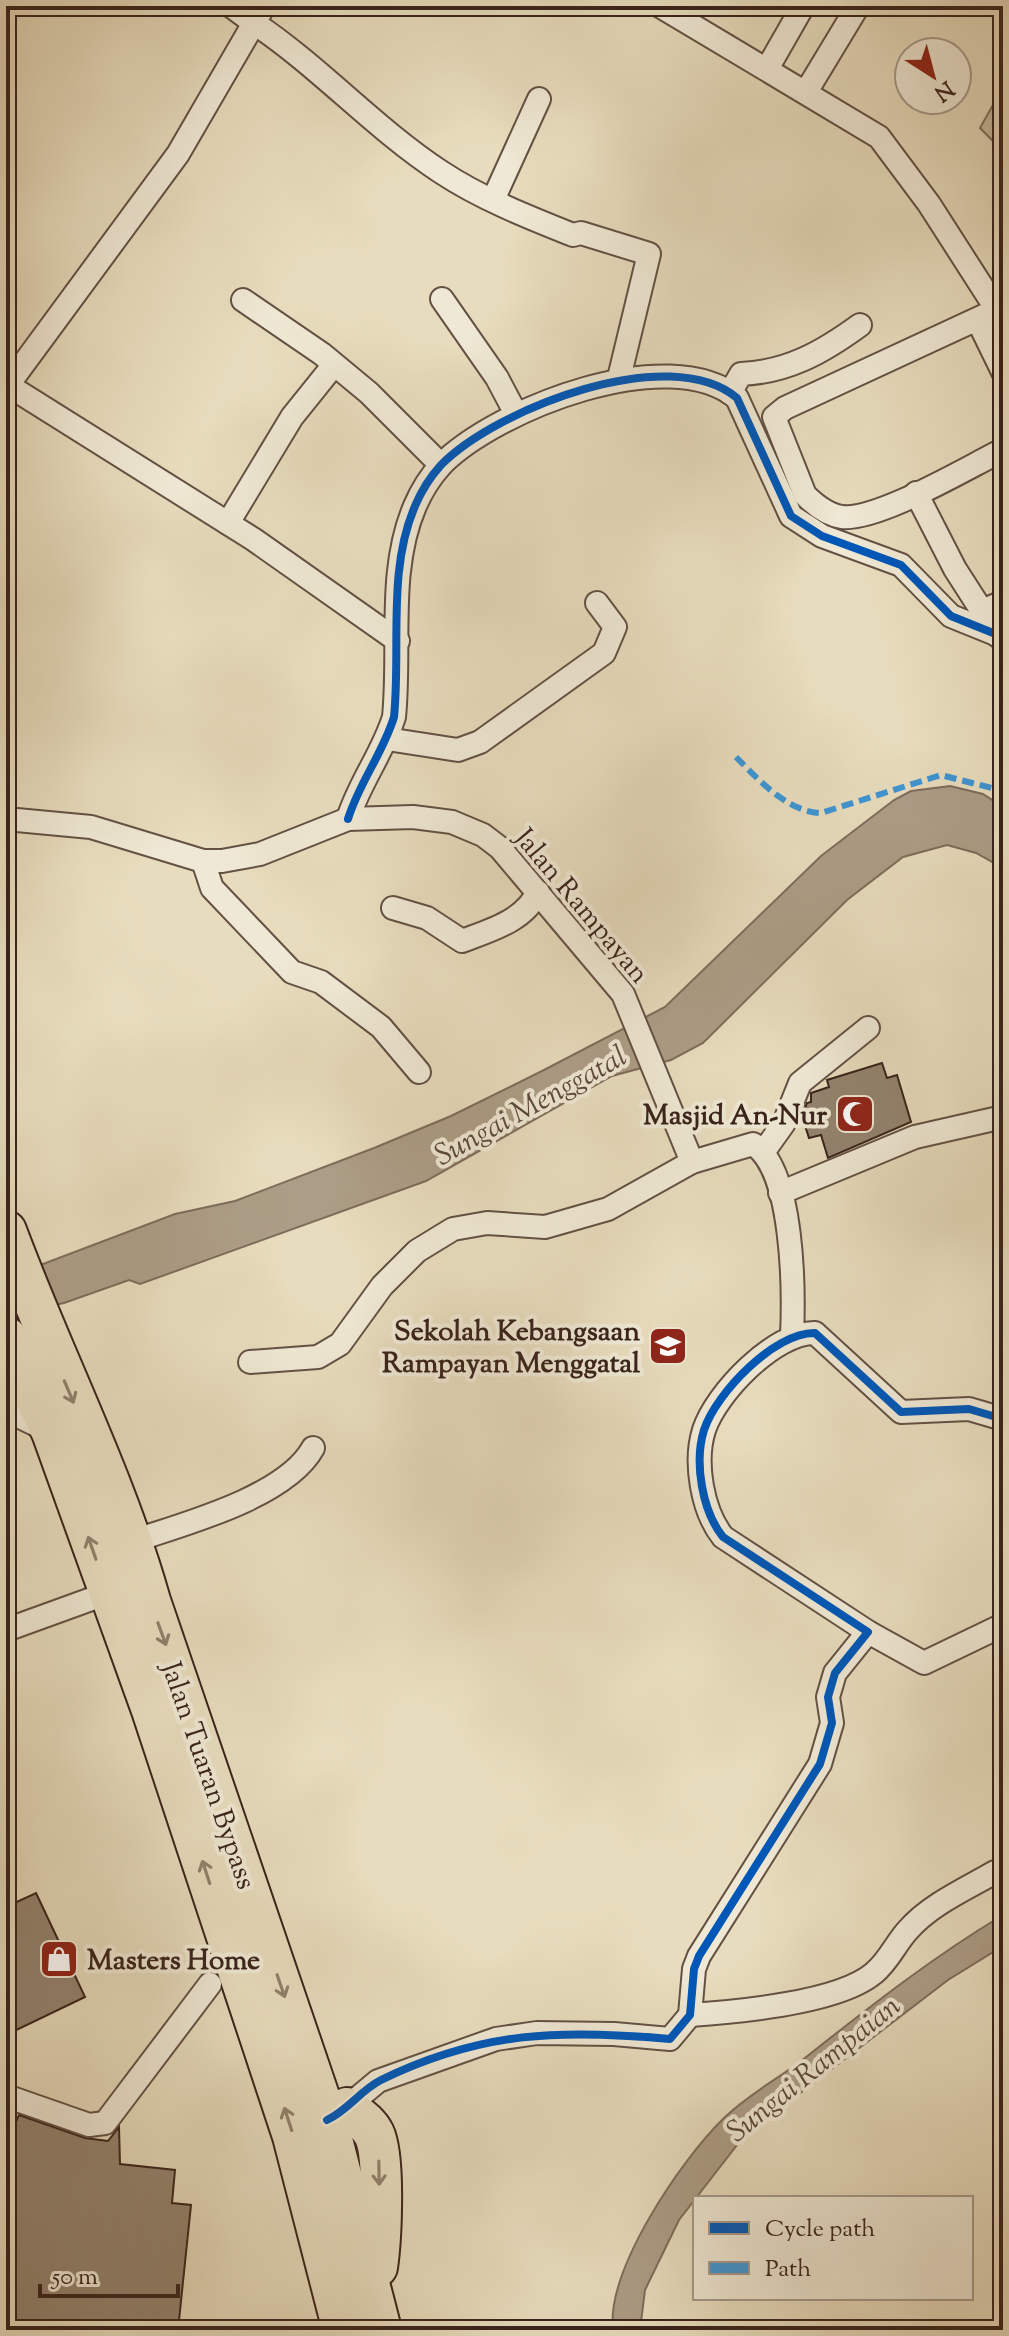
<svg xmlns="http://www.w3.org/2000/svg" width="1009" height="2336" font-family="'Sorts Mill Goudy',serif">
<rect width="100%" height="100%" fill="#e7dcbd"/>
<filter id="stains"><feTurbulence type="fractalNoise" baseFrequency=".0025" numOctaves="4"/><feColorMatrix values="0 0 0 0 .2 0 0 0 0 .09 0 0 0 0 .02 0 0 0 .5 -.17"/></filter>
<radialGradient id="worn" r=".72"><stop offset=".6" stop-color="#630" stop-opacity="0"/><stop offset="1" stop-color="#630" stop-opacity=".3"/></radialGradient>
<polygon fill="#c9bda1" stroke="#81705e" stroke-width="2" points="1003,87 1003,151 980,128"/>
<g fill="#ac9d86" stroke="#7e6c5b" stroke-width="2">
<polygon points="950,786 983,794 1003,807 1003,868 976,853 947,845 903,857 847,900 703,1043 671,1060 612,1076 426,1181 140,1284 129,1280 64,1303 6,1315 6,1278 175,1214 235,1201 374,1148 451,1116 542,1071 665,1007 821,856 894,800 911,791"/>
<path d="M1003,1915V1946L948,1980L744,2136L679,2220L645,2290L640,2330H613C606,2270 681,2160 723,2119C746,2096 776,2080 801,2061C867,2009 931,1958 1003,1915Z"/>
</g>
<g fill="#93836f" stroke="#39231b" stroke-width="2">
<polygon points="882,1063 887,1078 897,1075 911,1122 828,1158 821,1135 809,1138 802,1116 807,1103 811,1102 811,1093 829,1087 827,1080"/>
<polygon points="36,1893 85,1997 6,2035 6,1907"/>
<polygon points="19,2115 85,2138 108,2141 119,2127 120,2164 175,2170 172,2203 191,2205 178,2330 6,2330 6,2144"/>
</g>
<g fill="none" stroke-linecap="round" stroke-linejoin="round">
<defs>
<g id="street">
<path d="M264,6L254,23C320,67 374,128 441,172C482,199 528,217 573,235L581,233L649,254L619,378"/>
<polyline points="660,6 879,137 929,204 997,310"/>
<polyline points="767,69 803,6"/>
<polyline points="806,92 858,6"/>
<polyline points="493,200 539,99"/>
<polyline points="442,299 497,378 516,414"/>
<polyline points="243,300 322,354 369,393 441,465"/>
<path d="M1003,307L785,408L774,417L805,495C815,505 828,515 842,517C878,521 968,467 1003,450"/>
<polyline points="978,321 1003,372"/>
<polyline points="6,384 253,539 398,641"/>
<polyline points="8,385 178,154 254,23 231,6"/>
<path d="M730,393L741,374C788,372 823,352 860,325"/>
<polyline points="916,493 955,569 998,636"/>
<polyline points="228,523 292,417 333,366"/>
<polyline points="982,611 1003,602"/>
<polyline points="387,739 458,750 480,742 604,653 615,627 597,603"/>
<polyline points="6,819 91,827 203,861 222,861 260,854 348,819 413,817 452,822 483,835 500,848 623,994 692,1162"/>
<path d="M348,819C359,783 383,753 394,717C401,647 387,571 415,506C421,492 431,476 441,465C496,409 669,341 737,398L791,516L822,536L901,565L951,616L1003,637"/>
<polyline points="203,861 212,888 292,972 321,982 381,1027 419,1072"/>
<path d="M393,908L427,918L462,941C491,930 524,921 538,892"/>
<polyline points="764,1151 784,1123 800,1083 868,1028"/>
<polyline points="780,1193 915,1137 1003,1117"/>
<path d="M250,1362L318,1357L340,1344L382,1286L417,1251L453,1229L487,1223L545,1227L608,1209L692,1162L753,1144C794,1170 794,1291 792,1336"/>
<polyline points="6,1410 51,1432"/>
<path d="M133,1541C184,1524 286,1497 313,1448"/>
<polyline points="6,1630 108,1593"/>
<polyline points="868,1632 924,1663 1003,1625"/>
<path d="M690,2015C735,2012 839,2003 874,1973C888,1962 896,1943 908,1930C931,1904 966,1889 995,1872"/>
<polyline points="6,2096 89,2125 105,2123 210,1984"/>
<path d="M341,2112L378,2081L496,2039L537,2033L614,2034L670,2039L690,2015L694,1969L699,1956L820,1764L832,1723L828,1697L835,1673L868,1632L723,1537C702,1511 694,1462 704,1430C716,1393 775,1332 815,1333L901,1412L969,1409L1003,1419"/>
</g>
<g id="highway">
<path d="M6,1231C52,1355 114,1474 150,1601L327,2120L381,2330"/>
<polyline points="6,1337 52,1432 152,1710 293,2136 343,2330"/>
<path d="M347,2108C357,2116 368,2122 374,2134C385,2156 381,2240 377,2267"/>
</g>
</defs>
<use href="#street" stroke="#645144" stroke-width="26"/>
<use href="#highway" stroke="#39231b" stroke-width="44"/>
<use href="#street" stroke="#efe8d4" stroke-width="22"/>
<use href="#highway" stroke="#e7dcbd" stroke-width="40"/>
<path stroke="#3e95d4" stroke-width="6" stroke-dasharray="12 6" stroke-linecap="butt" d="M736,757C758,779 787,812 821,813L941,775L1003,791"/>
<defs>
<g id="cycleway">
<path d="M348,819C359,783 383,753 394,717C401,647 387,571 415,506C421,492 431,476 441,465C496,409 669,341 737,398L791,516L822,536L901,565L951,616L1003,637"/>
<path d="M327,2120C348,2110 361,2090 381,2080C481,2031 562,2029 670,2039L690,2015L694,1969L699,1956L820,1764L832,1723L828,1697L835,1673L868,1632L723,1537C702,1511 694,1462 704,1430C716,1393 775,1332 815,1333L901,1412L969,1409L1003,1419"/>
</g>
</defs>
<use href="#cycleway" stroke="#efe8d4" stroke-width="13"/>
<use href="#cycleway" stroke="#0057b8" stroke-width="8"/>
</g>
<defs><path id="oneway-shaft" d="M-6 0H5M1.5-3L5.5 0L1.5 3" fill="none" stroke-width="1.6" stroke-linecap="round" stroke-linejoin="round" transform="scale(2)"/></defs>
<g stroke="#90806c">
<use href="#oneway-shaft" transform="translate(69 1392) rotate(67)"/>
<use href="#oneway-shaft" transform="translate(92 1548) rotate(-109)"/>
<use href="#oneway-shaft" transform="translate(162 1634) rotate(70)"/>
<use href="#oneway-shaft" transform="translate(206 1872) rotate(-108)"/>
<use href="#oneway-shaft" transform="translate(281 1986) rotate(71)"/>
<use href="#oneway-shaft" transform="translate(288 2119) rotate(-108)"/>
<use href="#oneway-shaft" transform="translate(379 2173) rotate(89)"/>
</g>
<defs>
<symbol id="mosque-square" viewBox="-11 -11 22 22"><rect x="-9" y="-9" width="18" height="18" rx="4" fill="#8f2418" stroke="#efe8d4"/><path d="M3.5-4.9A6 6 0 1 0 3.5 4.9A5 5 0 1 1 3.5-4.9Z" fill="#fff"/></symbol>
<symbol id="school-square" viewBox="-11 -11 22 22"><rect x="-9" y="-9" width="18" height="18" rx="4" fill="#8f2418" stroke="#efe8d4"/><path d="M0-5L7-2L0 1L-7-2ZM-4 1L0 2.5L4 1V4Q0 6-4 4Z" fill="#fff"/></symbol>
<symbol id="shop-square" viewBox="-11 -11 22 22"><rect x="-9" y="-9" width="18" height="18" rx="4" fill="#8f2418" stroke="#efe8d4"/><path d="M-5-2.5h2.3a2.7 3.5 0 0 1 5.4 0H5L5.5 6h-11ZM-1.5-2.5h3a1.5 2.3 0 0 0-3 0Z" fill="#fff"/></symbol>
</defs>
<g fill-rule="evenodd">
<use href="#mosque-square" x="833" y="1092" width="44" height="44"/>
<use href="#school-square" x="646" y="1324" width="44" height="44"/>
<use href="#shop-square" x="37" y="1937" width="44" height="44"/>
</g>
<g text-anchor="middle" stroke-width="8" stroke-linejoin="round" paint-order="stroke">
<g font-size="28" fill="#39231b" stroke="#efe8d4">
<text transform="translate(583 905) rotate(50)" y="10">Jalan Rampayan</text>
<text transform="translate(210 1775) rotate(71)" y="10">Jalan Tuaran Bypass</text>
</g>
<g font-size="28" font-weight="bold" fill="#39231b" stroke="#efe8d4" text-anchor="end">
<text x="827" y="1124">Masjid An-Nur</text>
<text x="640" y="1340">Sekolah Kebangsaan<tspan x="640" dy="32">Rampayan Menggatal</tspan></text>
<text x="87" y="1969" text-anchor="start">Masters Home</text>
</g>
<g font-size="30" font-style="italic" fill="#5c483b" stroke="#efe8d4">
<text transform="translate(530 1105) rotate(-29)" y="10">Sungai Menggatal</text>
<text transform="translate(813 2068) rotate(-39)" y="10">Sungai Rampaian</text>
</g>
</g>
<rect width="1009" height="2336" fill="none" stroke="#e7dcbd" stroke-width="32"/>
<rect x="8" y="8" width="993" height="2320" fill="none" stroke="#39231b" stroke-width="4"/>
<rect x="16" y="16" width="977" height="2304" fill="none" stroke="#39231b" stroke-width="2"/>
<rect x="693" y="2196" width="280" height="104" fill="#efe8d4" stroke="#a6998a" stroke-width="2"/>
<rect x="709" y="2222" width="40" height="12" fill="#0057b8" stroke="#a6998a" stroke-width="2"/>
<text x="765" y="2236" font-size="24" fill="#39231b">Cycle path</text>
<rect x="709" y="2262" width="40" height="12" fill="#3e95d4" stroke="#a6998a" stroke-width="2"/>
<text x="765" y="2276" font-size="24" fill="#39231b">Path</text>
<g transform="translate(933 76) rotate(144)"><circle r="38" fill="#efe8d4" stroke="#a6998a" stroke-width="2"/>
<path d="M0-6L14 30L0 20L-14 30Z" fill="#8f2418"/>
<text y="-12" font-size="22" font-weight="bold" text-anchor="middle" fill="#39231b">N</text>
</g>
<path d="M40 2284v12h138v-12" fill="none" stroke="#39231b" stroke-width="4"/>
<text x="52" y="2284" font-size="24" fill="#39231b" stroke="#efe8d4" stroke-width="6" paint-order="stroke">50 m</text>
<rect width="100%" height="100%" filter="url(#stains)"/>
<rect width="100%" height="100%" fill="url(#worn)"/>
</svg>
